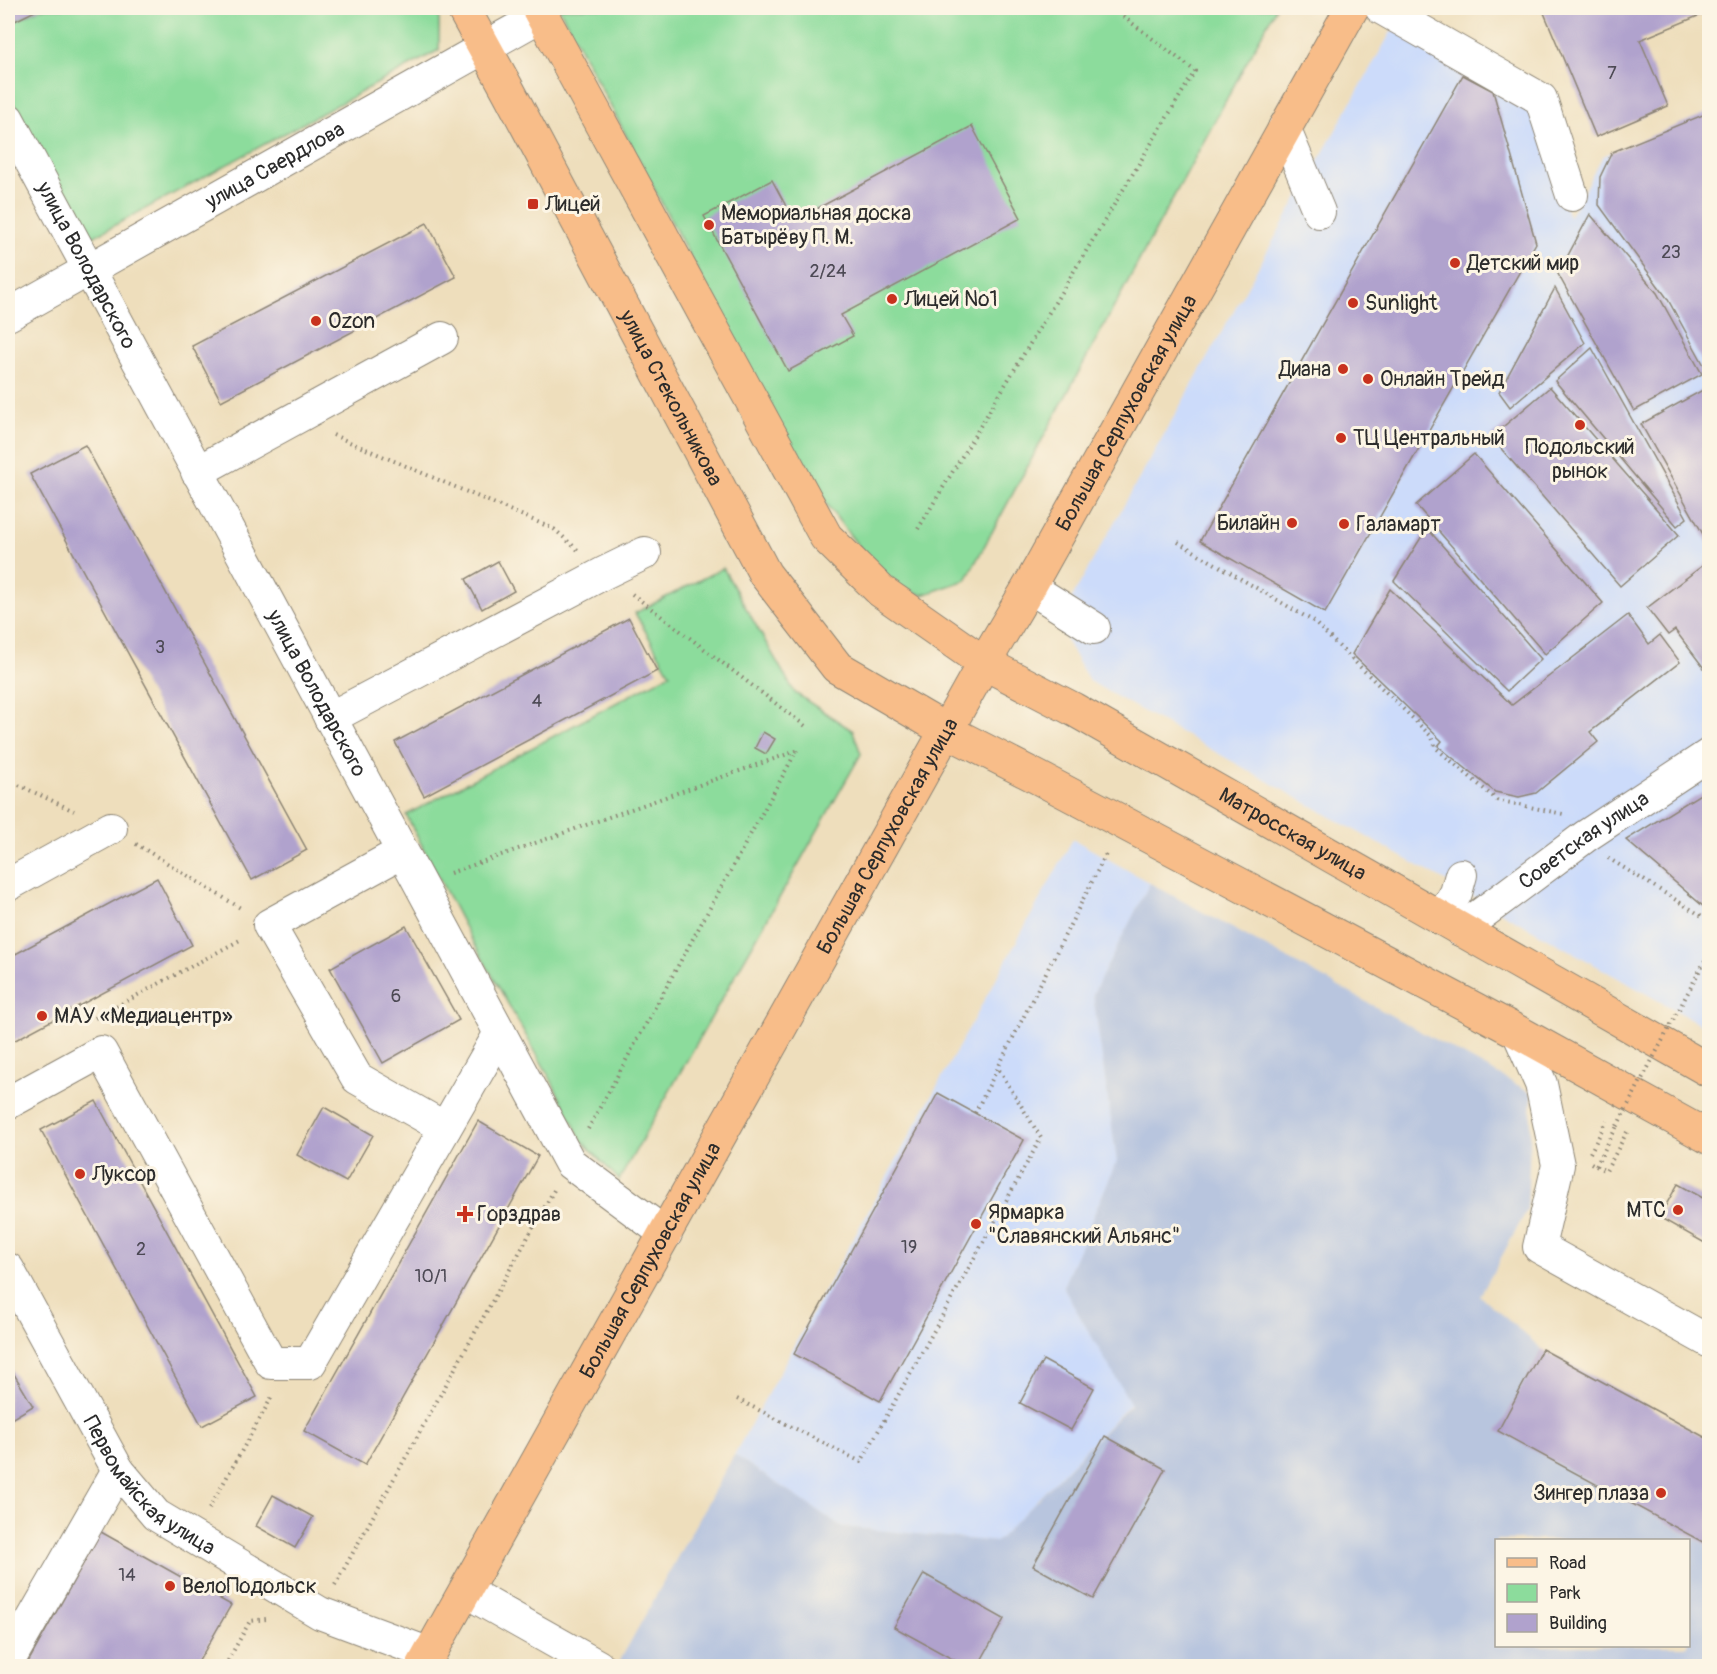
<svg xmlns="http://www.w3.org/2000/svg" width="1717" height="1674" font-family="Pangolin,sans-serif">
<rect width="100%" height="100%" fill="#fcf5e5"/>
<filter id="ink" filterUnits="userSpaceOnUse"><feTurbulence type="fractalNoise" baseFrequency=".0167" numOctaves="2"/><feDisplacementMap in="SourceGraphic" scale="12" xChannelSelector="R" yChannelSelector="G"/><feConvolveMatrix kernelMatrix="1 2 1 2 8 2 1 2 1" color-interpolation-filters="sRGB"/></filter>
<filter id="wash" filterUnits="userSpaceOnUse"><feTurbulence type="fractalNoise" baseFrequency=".008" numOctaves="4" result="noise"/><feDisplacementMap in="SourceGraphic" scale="24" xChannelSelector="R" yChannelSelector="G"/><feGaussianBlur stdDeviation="1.35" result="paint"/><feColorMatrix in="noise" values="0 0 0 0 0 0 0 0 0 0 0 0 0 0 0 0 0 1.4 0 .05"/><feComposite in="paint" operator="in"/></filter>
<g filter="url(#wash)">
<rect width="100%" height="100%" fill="#eedebc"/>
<g fill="#ccdbfa">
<polygon points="1424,18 1520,73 1569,217 1603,156 1709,112 1709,1029 1089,681 1057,624 1391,32"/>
<polygon points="1073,839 1150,883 1093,994 1117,1161 1063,1287 1131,1403 996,1542 842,1527 734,1455"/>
</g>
<path fill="#b8c5de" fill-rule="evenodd" d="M1150,883L1532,1093L1527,1210L1480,1296L1542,1349L1498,1431L1709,1546V1666H617L734,1455L842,1527L996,1542L1131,1404L1063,1287L1117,1161L1093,994ZM1496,1540H1688V1646H1496Z"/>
<g fill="#8cdc9c" stroke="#5c8464" stroke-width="1.5">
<polygon points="41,8 439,8 439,50 82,243 8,105 8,11 13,22"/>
<polygon points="559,8 1276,8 966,580 923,595 886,582 807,479"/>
<polygon points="723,568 795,693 853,731 861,754 619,1180 582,1141 549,1076 464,926 406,815 670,674 635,613"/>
</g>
<g id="blocks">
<g fill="#b0a2cd">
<polygon points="8,8 41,8 13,22"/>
<polygon points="1542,8 1710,8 1710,11 1640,40 1668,106 1596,137"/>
<polygon points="1463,75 1493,91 1536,243 1325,613 1200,541"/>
<polygon points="1710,112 1710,376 1667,298 1599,205 1600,177 1612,152"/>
<polygon points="972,126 1021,218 841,315 853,336 788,371 704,216 772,180 794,221"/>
<polygon points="1590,214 1657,293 1702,374 1634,411 1558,274"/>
<polygon points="427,223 456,277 221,401 192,346"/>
<polygon points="1555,288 1585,343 1510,407 1499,392"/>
<polygon points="1592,348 1687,518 1677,526 1555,381"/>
<polygon points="1710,386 1710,542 1708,543 1641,424"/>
<polygon points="1550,387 1679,535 1620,586 1491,437"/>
<polygon points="85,445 307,850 252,880 30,474"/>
<polygon points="1474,454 1603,603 1545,654 1416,505"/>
<polygon points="1427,528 1541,659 1507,691 1394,581"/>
<polygon points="1710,560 1710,676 1675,630 1668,635 1647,608"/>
<polygon points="498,561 514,591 482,609 466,579"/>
<polygon points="1390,589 1512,705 1628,615 1649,644 1660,635 1680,662 1590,732 1598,742 1536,793 1519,797 1495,792 1438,746 1442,741 1352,654"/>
<polygon points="629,618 657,671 424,796 395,742"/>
<polygon points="763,732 775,739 766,754 755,748"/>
<polygon points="1710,788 1710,912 1626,840"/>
<polygon points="157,878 192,945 8,1044 8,958"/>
<polygon points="406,926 459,1020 383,1063 330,968"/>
<polygon points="938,1093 1024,1140 880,1401 794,1354"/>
<polygon points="96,1101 257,1397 202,1426 41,1130"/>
<polygon points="324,1107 373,1135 346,1182 297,1155"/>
<polygon points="478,1121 538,1156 365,1465 304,1431"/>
<polygon points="1678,1184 1710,1202 1710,1246 1659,1217"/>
<polygon points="1542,1349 1710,1440 1710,1546 1498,1431"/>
<polygon points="1043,1360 1094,1388 1071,1430 1020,1403"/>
<polygon points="8,1364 33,1406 8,1421"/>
<polygon points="1105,1436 1165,1469 1093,1599 1033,1566"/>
<polygon points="273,1495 313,1517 295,1548 256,1526"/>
<polygon points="101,1532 231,1605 196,1666 26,1666"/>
<polygon points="924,1574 1004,1619 978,1666 965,1666 894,1627"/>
</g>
</g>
</g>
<g filter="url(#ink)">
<use href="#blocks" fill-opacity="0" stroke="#8c8474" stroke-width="1.5"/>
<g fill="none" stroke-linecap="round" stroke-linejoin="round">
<defs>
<g id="minor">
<polyline points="1381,8 1541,99 1572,195"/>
<path id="s1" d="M8,119L570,1163L666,1234"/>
<polyline points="1284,128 1319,212"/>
<path id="s2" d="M8,315L542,15"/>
<polyline points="197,472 442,338"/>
<polyline points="1029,587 1094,628"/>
<polyline points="330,718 604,573 645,553"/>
<polyline points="402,852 269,925 357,1078 445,1128"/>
<polyline points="8,885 111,828"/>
<polyline points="1441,919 1456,893 1461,875"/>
<path id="s3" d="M1460,930L1586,836L1710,754"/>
<polyline points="1518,1032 1541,1084 1558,1165 1539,1247 1710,1342"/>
<polyline points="8,1103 101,1052 271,1363 310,1363 500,1033"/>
<path id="s4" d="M8,1269L118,1470L156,1515L320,1613L430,1654"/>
<polyline points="465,1591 598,1666"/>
<polyline points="8,1662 118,1470"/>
</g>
<g id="major">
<path id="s5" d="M463,8L509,92L765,574L837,667L947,731L1037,777L1518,1032L1710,1138"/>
<path id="s6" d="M538,8L826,537L881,591L984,663L1073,709L1710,1071"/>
<path id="s7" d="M423,1666L984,663L1029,587L1352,8"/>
</g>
</defs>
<use href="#minor" stroke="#8c8474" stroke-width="34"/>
<use href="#major" stroke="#8c8474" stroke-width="35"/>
<g stroke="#8c8474" stroke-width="4" stroke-dasharray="1.5 4.5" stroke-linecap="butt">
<polyline points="333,435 554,529 578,550"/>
<polyline points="918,529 1195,71 1112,8"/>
<polyline points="1178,542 1313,621 1432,737 1436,748 1497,800 1563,814"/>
<polyline points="632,594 808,728"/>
<polyline points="8,780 74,811"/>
<polyline points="136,844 242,909"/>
<polyline points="1608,858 1710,921"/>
<polyline points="450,873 796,751"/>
<polyline points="95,1018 242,939"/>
<polyline points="975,1113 1107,852"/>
<polyline points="588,1129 797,750"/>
<polyline points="1590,1153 1607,1121"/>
<polyline points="1591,1163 1596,1166 1617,1126"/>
<polyline points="1596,1166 1606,1171 1627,1132"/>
<polyline points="737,1399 861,1462 1041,1138 998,1068"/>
<polyline points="209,1509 273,1395"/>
<polyline points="335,1585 554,1190"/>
<polyline points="225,1666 250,1621 266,1619"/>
</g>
<use href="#minor" stroke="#fff" stroke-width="32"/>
<use href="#major" stroke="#f8bd89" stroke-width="33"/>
<polyline stroke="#8c8474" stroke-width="4" stroke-dasharray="1.5 4.5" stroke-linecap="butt" points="1617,1126 1710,951"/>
</g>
</g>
<g fill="#c8321e" stroke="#fcf5e5" stroke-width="2">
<rect x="527" y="198" width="12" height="12" rx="3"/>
<circle cx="709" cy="225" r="6"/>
<circle cx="1455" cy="263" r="6"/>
<circle cx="892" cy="299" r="6"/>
<circle cx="1353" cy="303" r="6"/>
<circle cx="316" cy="321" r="6"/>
<circle cx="1343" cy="369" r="6"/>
<circle cx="1368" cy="379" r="6"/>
<circle cx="1580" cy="425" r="6"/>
<circle cx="1341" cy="438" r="6"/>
<circle cx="1292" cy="523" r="6"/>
<circle cx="1344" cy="524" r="6"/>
<circle cx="42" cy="1016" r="6"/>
<circle cx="80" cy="1174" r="6"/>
<circle cx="1678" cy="1210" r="6"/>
<path d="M462 1205h6v6h6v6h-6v6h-6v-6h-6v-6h6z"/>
<circle cx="976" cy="1224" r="6"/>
<circle cx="1661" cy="1493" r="6"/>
<circle cx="170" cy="1586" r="6"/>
</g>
<g text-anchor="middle" stroke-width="6" stroke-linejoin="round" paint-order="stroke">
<g font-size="18" fill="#4c4954">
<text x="1612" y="79">7</text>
<text x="1671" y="258">23</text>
<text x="828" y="277">2/24</text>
<text x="160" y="653">3</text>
<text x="537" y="707">4</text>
<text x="396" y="1002">6</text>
<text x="909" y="1253">19</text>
<text x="141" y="1255">2</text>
<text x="431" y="1282">10/1</text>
<text x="127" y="1581">14</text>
</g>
<g font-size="21" fill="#2b2b2b" stroke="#fcf5e5">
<text dy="7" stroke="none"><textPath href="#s2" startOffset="306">улица Свердлова</textPath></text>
<text dy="7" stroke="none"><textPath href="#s1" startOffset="166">улица Володарского</textPath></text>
<text dy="7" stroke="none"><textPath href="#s5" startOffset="442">улица Стекольникова</textPath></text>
<text dy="7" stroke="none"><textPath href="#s7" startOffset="1437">Большая Серпуховская улица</textPath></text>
<text dy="7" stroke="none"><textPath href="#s1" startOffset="652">улица Володарского</textPath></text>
<text dy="7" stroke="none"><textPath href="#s6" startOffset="1158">Матросская улица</textPath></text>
<text dy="7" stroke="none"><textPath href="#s7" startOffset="951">Большая Серпуховская улица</textPath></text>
<text dy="7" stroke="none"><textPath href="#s3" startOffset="153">Советская улица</textPath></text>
<text dy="7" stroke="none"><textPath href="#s7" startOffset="465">Большая Серпуховская улица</textPath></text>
<text dy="7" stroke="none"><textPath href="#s4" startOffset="262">Первомайская улица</textPath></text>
</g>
<g font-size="21" fill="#2b2b2b" stroke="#fcf5e5" text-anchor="start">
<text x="545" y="211">Лицeй</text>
<text x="721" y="220">Мемориальная доска<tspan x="721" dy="24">Батырёву П. М.</tspan></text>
<text x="1467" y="270">Детский мир</text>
<text x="904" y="306">Лицeй №1</text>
<text x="1365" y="310">Sunlight</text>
<text x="328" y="328">Ozon</text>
<text x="1331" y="376" text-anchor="end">Диана</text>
<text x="1380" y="386">Онлайн Трейд</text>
<text x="1353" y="445">ТЦ Центральный</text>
<text x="1580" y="454" text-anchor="middle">Подольский<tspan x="1580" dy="24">рынок</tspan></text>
<text x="1280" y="530" text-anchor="end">Билайн</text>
<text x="1356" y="531">Галамарт</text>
<text x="54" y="1023">МАУ «Медиацентр»</text>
<text x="92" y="1181">Луксор</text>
<text x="1666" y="1217" text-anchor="end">МТС</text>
<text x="988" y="1219">Ярмарка<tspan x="988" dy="24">"Славянский Альянс"</tspan></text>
<text x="477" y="1221">Горздрав</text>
<text x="1649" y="1500" text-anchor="end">Зингер плаза</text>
<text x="182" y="1593">ВелоПодольск</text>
</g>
</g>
<rect width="1717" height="1674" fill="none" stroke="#fcf5e5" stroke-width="30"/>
<rect x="1495" y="1539" width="195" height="108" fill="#fcf5e5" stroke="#a8a49b" stroke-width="1.5"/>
<rect x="1507" y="1558" width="30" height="9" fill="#f8bd89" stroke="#a8a49b" stroke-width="1.5"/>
<text x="1549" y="1569" font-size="18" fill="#2b2b2b">Road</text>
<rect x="1507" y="1584" width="30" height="18" fill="#8cdc9c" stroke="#a8a49b" stroke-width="1.5"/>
<text x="1549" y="1599" font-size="18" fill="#2b2b2b">Park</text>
<rect x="1507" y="1614" width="30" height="18" fill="#b0a2cd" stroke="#a8a49b" stroke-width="1.5"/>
<text x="1549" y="1629" font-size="18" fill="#2b2b2b">Building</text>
</svg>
